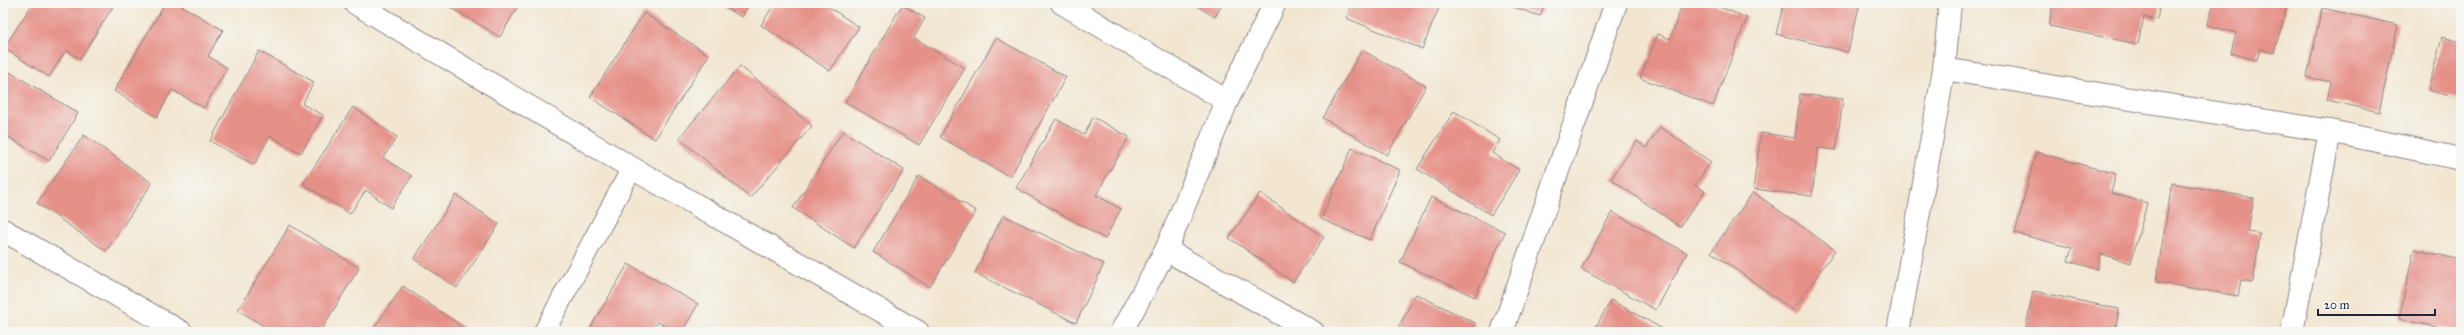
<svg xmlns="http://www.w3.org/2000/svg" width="2464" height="335" font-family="'IM FELL Great Primer',serif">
<rect width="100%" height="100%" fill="#f6f6f2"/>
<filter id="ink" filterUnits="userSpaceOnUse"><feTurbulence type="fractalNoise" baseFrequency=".025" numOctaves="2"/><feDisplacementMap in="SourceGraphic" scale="8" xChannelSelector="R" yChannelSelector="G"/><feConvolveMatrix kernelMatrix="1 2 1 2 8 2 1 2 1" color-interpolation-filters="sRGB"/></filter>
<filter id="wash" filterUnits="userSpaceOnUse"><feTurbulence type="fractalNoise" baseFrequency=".012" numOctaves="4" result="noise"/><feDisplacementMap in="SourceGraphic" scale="16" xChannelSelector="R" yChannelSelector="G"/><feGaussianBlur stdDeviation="0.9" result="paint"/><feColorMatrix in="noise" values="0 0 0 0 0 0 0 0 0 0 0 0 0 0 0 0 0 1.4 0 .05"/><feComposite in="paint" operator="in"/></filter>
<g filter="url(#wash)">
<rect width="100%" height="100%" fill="#f2e6d0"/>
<g id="blocks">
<g fill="#e69188">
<polygon points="3,3 10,3 3,15"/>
<polygon points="33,3 115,3 80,59 66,50 49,77 4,48"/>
<polygon points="165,3 177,3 223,30 208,56 227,68 204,108 172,90 157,117 114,91"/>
<polygon points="443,3 520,3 500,37"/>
<polygon points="716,3 750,3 742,17"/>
<polygon points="775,3 829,3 827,6 859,27 830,71 761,25"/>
<polygon points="1192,3 1223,3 1215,17"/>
<polygon points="1353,3 1441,3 1422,49 1346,18"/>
<polygon points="1501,3 1545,3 1540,16"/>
<polygon points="1683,3 1710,3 1747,18 1713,106 1640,78 1658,34 1670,39"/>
<polygon points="1784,3 1860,3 1848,52 1776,34"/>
<polygon points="2053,3 2160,3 2157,20 2144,17 2138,44 2049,26"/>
<polygon points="2214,3 2288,3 2274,53 2260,49 2257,60 2231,53 2236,33 2207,25"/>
<polygon points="902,5 925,18 914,38 965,68 919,145 845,102"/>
<polygon points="2322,8 2398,25 2379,112 2327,100 2331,82 2307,77"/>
<polygon points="644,13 709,55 655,139 590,97"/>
<polygon points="2442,37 2461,42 2461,99 2428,90"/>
<polygon points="996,38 1066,77 1010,177 940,137"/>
<polygon points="1362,50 1426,86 1387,155 1323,118"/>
<polygon points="259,51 314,82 302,104 323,115 301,153 270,136 254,165 210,141"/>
<polygon points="740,66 812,126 750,198 679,138"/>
<polygon points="3,68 78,113 49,161 3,134"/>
<polygon points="1800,94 1843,99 1836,150 1818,148 1812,196 1753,189 1761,133 1795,138"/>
<polygon points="353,107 397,137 383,158 412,176 391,208 366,190 350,214 303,184"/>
<polygon points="1454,111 1500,140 1492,153 1519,170 1491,215 1417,169"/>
<polygon points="1093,117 1129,137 1096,195 1121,209 1105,239 1016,188 1056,119 1084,135"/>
<polygon points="1660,127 1711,162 1695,185 1705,191 1680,227 1611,179 1637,141 1646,148"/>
<polygon points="843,131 904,170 854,248 793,208"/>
<polygon points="84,135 152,183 106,251 37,203"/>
<polygon points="1352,148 1400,170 1370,240 1321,219"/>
<polygon points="2036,152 2116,174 2111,193 2147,203 2131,263 2101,254 2097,269 2068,261 2072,248 2015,233"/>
<polygon points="919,176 976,211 930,287 873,252"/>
<polygon points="2172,183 2254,198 2248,232 2260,234 2253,282 2241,280 2238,296 2156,282"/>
<polygon points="1753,192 1835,250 1793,310 1711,252"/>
<polygon points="1260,193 1324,237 1293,282 1229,238"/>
<polygon points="456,195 499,224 457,288 414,259"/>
<polygon points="1431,197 1505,232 1475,297 1400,262"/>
<polygon points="1612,212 1687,253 1656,310 1581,269"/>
<polygon points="1003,215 1104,264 1076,323 975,273"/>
<polygon points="290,225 359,268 320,332 273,332 238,310"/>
<polygon points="2414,249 2461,260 2461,332 2399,319"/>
<polygon points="628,264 698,304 682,332 676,332 658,322 652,332 588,332"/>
<polygon points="403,286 470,332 371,332"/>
<polygon points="2033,291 2119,309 2115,332 2025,332"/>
<polygon points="1416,294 1475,323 1471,332 1396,332"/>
<polygon points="1611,300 1668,332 1593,332"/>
</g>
</g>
</g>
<g filter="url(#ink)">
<use href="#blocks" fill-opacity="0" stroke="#8a8486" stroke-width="1"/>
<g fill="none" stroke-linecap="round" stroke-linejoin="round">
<defs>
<polyline id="lane" points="544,332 632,168"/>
<g id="street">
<polyline points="355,3 632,168 918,332"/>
<polyline points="1062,3 1227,101"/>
<polyline points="1944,69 2330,131 2461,159"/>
<polyline points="3,230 181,332"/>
<polyline points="1166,250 1313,332"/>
<polyline points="1121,332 1166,250 1227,101 1275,3"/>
<polyline points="1502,332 1616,3"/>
<polyline points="1898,332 1944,69 1950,3"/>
<polyline points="2292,332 2330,131"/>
</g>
</defs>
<use href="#lane" stroke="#8a8486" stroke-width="22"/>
<use href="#street" stroke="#8a8486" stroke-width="24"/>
<use href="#lane" stroke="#fff" stroke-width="20"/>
<use href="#street" stroke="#fff" stroke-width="22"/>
</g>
</g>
<rect width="2464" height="335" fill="none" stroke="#f6f6f2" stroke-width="16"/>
<path d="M2318 309v6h117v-6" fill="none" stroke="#22223b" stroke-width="2"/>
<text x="2324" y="309" font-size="12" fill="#22223b" stroke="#f6f6f2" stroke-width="3" paint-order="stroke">20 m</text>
</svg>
